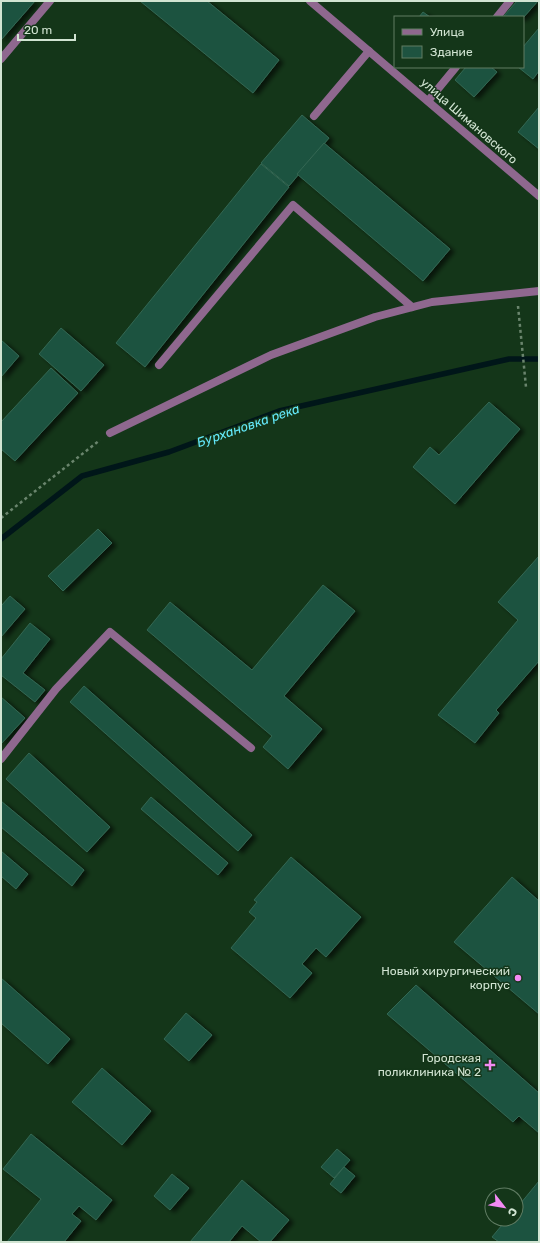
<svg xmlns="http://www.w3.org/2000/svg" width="540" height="1243" font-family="Rubik,sans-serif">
<defs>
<filter id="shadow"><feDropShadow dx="4.5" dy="2.5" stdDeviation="2" flood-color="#0009"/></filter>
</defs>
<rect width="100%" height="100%" fill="#143619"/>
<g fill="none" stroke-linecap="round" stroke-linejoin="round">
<polyline stroke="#001619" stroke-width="5.5" points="1,539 82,476 169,452 279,411 509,359 539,359"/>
</g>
<g fill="#1e5340" stroke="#336753" filter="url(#shadow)">
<polygon points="1,1 35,1 1,40"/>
<polygon points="140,1 207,1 279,60 253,93"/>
<polygon points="517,1 538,1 523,18 503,17"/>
<polygon points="423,12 430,17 419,17"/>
<polygon points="539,28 539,71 533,79 518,67 523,67 523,47"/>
<polygon points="466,67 491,67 497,72 474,97 455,80"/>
<polygon points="539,107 539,149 518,132"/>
<polygon points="302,115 329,138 289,186 261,163"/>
<polygon points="324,143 450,249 423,281 297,174"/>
<polygon points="261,164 289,187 145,367 116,343"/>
<polygon points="61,328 104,365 81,391 39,354"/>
<polygon points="1,340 19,356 1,377"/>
<polygon points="51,368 78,393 15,461 1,449 1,422"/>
<polygon points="489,402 520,429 455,504 413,467 430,447 439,455"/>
<polygon points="98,529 112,543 63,591 48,576"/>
<polygon points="539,556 539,661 496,710 499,713 475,743 438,715 518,620 498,602"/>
<polygon points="323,585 355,611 284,696 322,729 288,769 263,747 272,736 147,630 170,602 252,670"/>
<polygon points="10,596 25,609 1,637 1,606"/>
<polygon points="30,623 50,639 23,673 45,690 35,702 1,675 1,659"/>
<polygon points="84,686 252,835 238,851 70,702"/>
<polygon points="1,697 25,718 1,744"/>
<polygon points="29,753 110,827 87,852 6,779"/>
<polygon points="151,797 228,863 218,875 141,809"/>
<polygon points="1,801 84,870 72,886 1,827"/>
<polygon points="1,851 28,874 16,889 1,876"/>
<polygon points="291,857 361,917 326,957 316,948 302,964 312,973 290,998 231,948 256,918 249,912 257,902 254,900"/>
<polygon points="512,877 539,901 539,1014 454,942"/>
<polygon points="1,978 70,1039 48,1064 1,1023"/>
<polygon points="416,985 539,1093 539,1133 519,1116 513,1122 387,1014"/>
<polygon points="186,1013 212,1035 189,1061 164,1039"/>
<polygon points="102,1068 151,1111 122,1145 72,1102"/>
<polygon points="31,1134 112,1200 96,1220 79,1206 72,1214 81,1221 64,1242 7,1242 41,1199 3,1169"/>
<polygon points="337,1149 350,1160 334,1178 321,1167"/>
<polygon points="344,1167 355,1176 341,1193 330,1184"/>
<polygon points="172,1174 189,1188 170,1210 154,1196"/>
<polygon points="242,1180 289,1220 270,1242 261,1242 242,1226 229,1242 190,1242"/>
<polygon points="539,1181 539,1242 499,1242 492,1237 507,1219 516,1219 516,1209"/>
</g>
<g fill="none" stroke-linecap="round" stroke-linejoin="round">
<g stroke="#6a856d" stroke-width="2.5" stroke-dasharray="3 3" stroke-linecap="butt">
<polyline points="518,306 526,387"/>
<polyline points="1,518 100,440"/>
</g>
<g stroke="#8f688f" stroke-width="8">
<polyline points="1,59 50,1"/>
<polyline points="314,116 369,51"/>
<polyline points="159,365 293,205 412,307"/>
<polyline points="110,433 271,355 375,317 432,302 539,291"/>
<polyline points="1,759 56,689 110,632 251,748"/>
</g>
<g stroke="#8f688f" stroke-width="8">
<polyline points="497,17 510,1"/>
<polyline points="428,101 456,67"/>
</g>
<polyline stroke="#8f688f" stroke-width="8" points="310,1 539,196"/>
</g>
<g fill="#f28af3" stroke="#143619" stroke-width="1.5">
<circle cx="518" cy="978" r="4"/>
<path d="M488 1059h4v4h4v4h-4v4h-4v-4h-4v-4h4z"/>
</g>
<g text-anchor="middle" stroke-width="3" stroke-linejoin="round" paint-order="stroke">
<g font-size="12" fill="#d1e4d2" stroke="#143619">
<text transform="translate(469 121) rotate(41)" y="4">улица Шимановского</text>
</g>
<g font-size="12" fill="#d1e4d2" stroke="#143619" text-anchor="end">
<text x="510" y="975">Новый хирургический<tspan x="510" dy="14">корпус</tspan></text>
<text x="481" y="1062">Городская<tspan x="481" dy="14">поликлиника № 2</tspan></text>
</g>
<g font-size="13" font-style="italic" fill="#64e9fa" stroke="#143619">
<text transform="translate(248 425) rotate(-19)" y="5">Бурхановка река</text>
</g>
</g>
<rect width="540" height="1243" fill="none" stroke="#d1e4d2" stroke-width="4"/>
<rect x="394" y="16" width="130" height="52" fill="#143619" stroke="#607c63"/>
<rect x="402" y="29" width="20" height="6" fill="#8f688f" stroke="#607c63"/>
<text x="430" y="36" font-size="12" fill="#d1e4d2">Улица</text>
<rect x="402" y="46" width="20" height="12" fill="#1e5340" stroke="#607c63"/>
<text x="430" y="56" font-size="12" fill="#d1e4d2">Здание</text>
<g transform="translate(504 1207) rotate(121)"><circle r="19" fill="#143619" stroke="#607c63"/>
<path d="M0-3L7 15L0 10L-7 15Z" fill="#f28af3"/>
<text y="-6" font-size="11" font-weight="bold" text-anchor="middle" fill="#d1e4d2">С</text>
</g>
<path d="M18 34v6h57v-6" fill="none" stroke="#d1e4d2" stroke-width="2"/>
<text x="24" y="34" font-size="12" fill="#d1e4d2" stroke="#143619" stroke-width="3" paint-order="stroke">20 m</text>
</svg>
